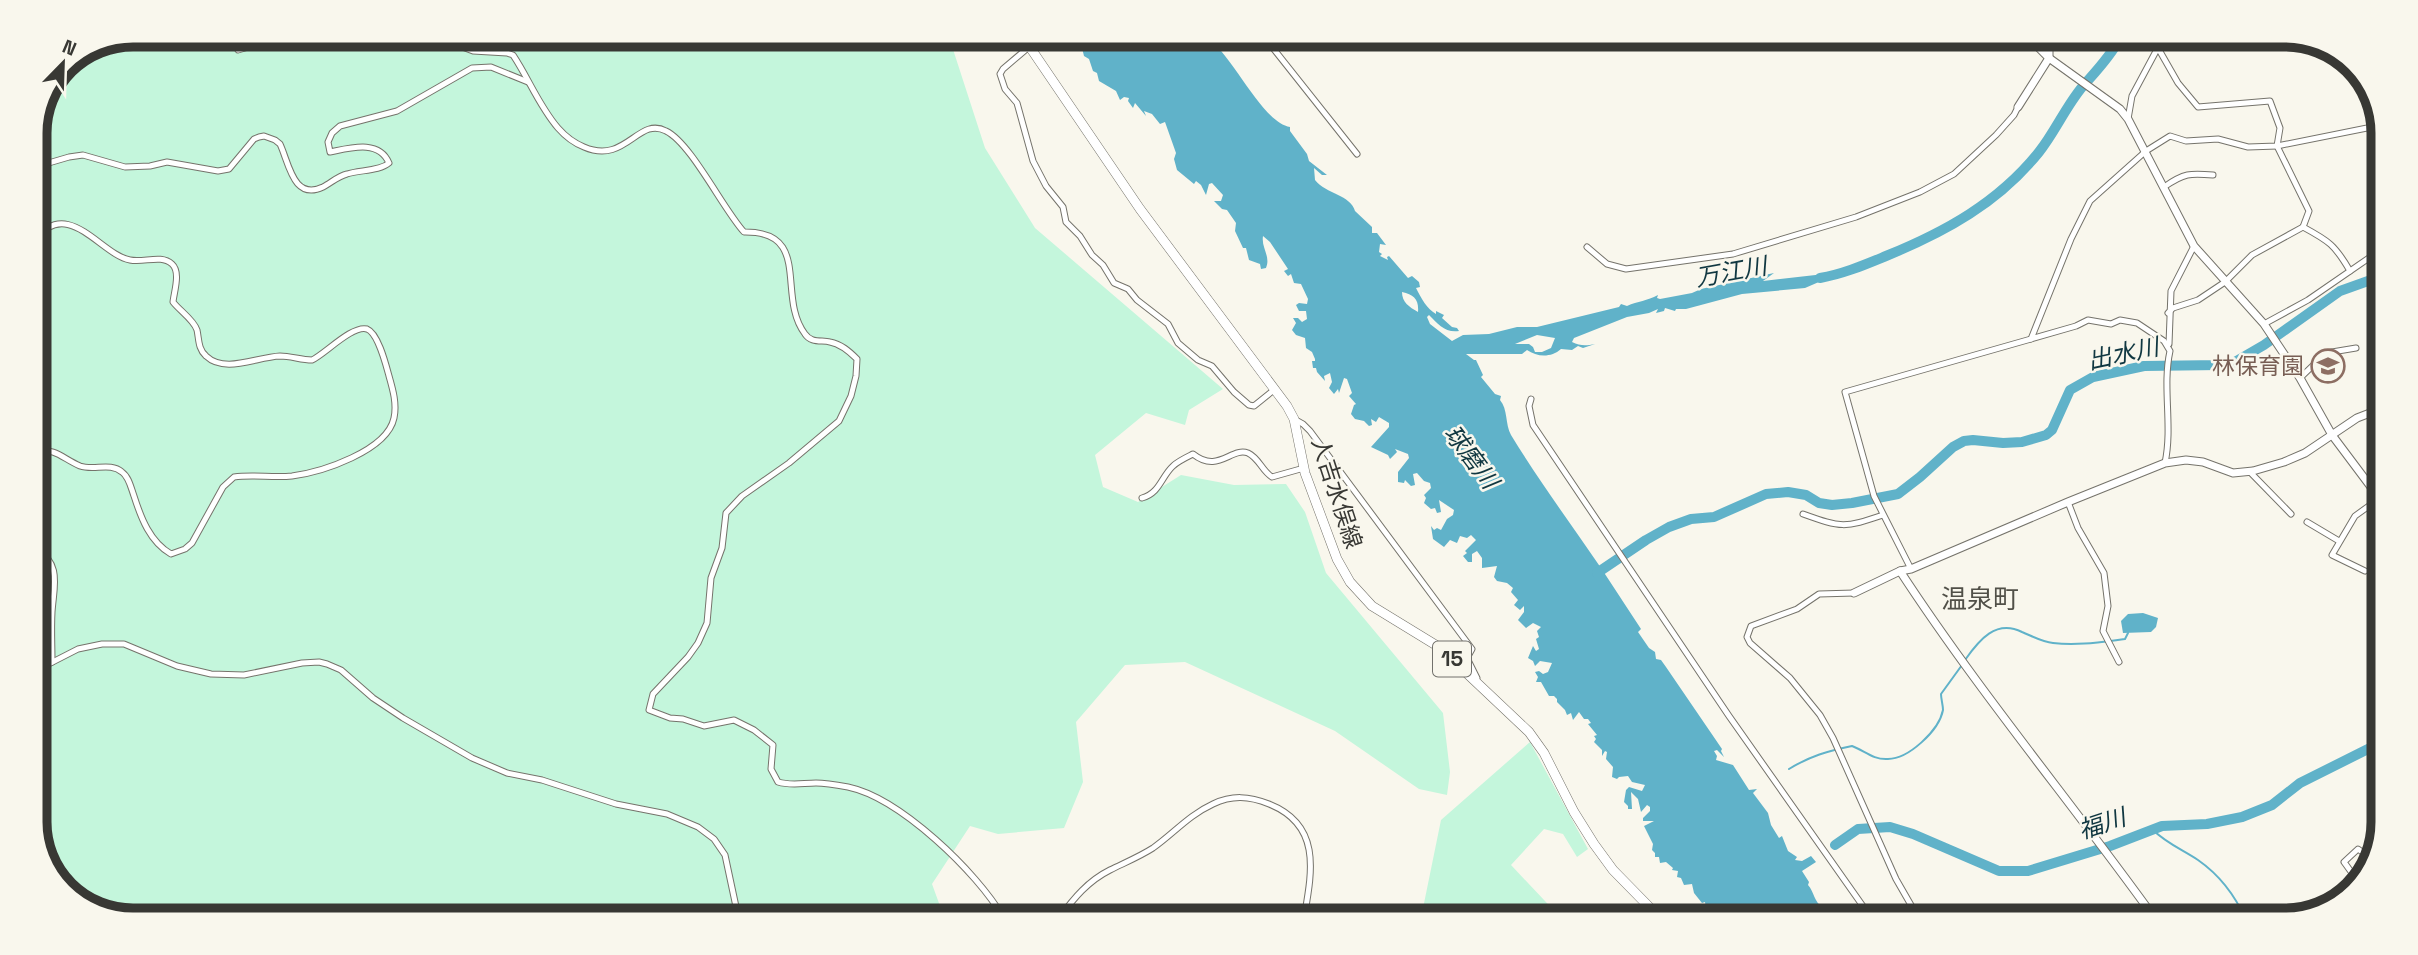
<svg xmlns="http://www.w3.org/2000/svg" width="2418" height="955" font-family="'Space Grotesk','Noto Sans JP',sans-serif">
<rect width="100%" height="100%" fill="#f9f7ed"/>
<g fill="#c4f6dc">
<polygon points="133,35 949,37 985,148 1035,228 1223,389 1189,410 1185,425 1146,413 1095,455 1103,487 1138,502 1181,475 1234,485 1286,484 1305,512 1326,573 1443,713 1450,772 1447,795 1419,789 1335,731 1185,662 1125,665 1076,722 1083,782 1064,828 998,834 970,826 932,884 944,917 101,915 56,882 35,829 35,127 64,64"/>
<polygon points="1530,742 1588,849 1577,857 1563,834 1544,829 1511,865 1561,918 1421,918 1441,820"/>
</g>
<g fill="#60b2c9" fill-rule="evenodd">
<path d="M1074,37L1207,38C1231,52 1262,123 1290,127V131L1307,154L1309,161L1327,175H1322L1314,168L1315,180C1326,194 1351,195 1355,211L1372,227V233H1377L1386,245L1380,244L1379,252L1382,254L1380,256L1388,260L1387,257L1389,256L1408,278L1412,276L1419,282L1420,287L1416,288C1421,298 1427,309 1436,314V311L1444,315L1442,318L1452,327L1457,328L1459,331C1445,333 1438,324 1429,315L1427,317L1430,324L1452,341L1463,335L1489,334L1517,327H1537L1619,307L1621,304L1627,306C1638,301 1647,301 1658,295L1657,298L1660,299L1692,293L1701,289L1774,273L1763,281L1842,272L1805,288L1742,294L1686,309H1676L1675,311L1665,308L1664,311L1656,313L1658,309L1649,313L1627,317L1574,338L1572,342C1580,346 1586,346 1595,344L1583,348L1578,346L1572,350L1561,349C1551,358 1537,357 1527,350L1522,354H1466L1474,360H1476L1483,375L1481,377L1495,394L1501,396L1500,400C1508,409 1505,424 1511,435C1539,481 1571,524 1601,568L1606,565L1608,568L1603,571L1641,629L1638,632L1649,648L1655,652L1656,659L1661,660L1666,667L1722,749L1721,751L1724,757L1717,750L1714,751L1717,756L1716,760L1733,765L1749,790L1757,789L1753,793L1768,813L1771,825L1779,838L1782,836L1788,851L1797,857L1795,860L1802,861L1811,856L1816,862L1802,871L1809,882L1808,885C1814,891 1814,903 1823,907L1829,919L1713,917L1708,913L1710,911L1706,909L1705,902L1702,903L1694,893L1692,884L1684,885L1681,878L1677,877L1678,871L1672,870L1673,868L1666,862L1660,863L1659,857H1655V853L1652,850L1653,844L1644,826L1654,821H1643V818L1650,811V807L1647,805L1641,812L1638,799L1631,792L1632,809H1628V806L1624,802L1626,790L1629,787L1642,791L1645,785L1632,782L1628,776L1619,777L1617,779L1612,777L1613,767L1606,759L1607,752L1605,751L1602,756V750L1594,742L1596,739L1594,736L1597,735L1588,724L1591,723L1588,719H1584L1579,712L1573,720L1571,713L1567,715L1565,710L1557,702V699L1554,696H1549L1541,682H1536L1538,677L1535,672L1539,671L1543,674L1548,672L1552,663L1540,661L1535,666L1533,661L1528,658L1533,646L1536,651L1539,649L1536,639L1539,637L1537,631L1541,627L1533,623L1526,628L1518,620L1524,612V606L1520,610L1514,605L1518,600L1511,592L1513,588L1507,583L1497,581L1494,577L1497,566L1482,568V558L1477,551L1472,554V562H1468L1463,556L1467,553L1465,551L1476,540L1471,535L1467,538L1460,536L1457,543L1450,540L1444,547L1433,539L1431,526L1434,530L1437,528L1441,530L1447,519L1453,515L1454,510L1439,500L1441,512L1437,513L1435,508L1431,509L1424,503L1426,498L1424,495L1431,488L1430,483L1424,481L1417,473L1413,474L1415,485L1411,486L1405,480L1404,483L1398,482V472L1409,458L1408,454L1395,449L1397,452L1390,459L1388,455L1371,447L1389,427V423L1379,417L1376,422L1371,419L1372,425L1369,426L1364,421L1355,419L1351,414L1354,405L1356,404L1349,396L1352,393L1347,379L1344,378L1339,393L1338,389L1334,394L1329,388L1332,382L1330,373L1324,376L1325,381L1317,372L1316,368H1313L1312,361H1315V359L1312,352L1306,348L1305,338L1296,335L1292,330L1296,323L1293,318H1298L1302,322L1307,319L1306,311H1299L1296,305L1299,303L1307,304L1308,299L1301,284L1294,283L1291,274L1288,276L1284,271L1288,269L1270,242L1263,236C1261,248 1271,256 1266,268L1261,269L1260,264L1249,260L1246,248H1243L1235,231L1236,223L1227,210L1222,209L1214,201H1221L1223,195L1212,183L1209,184L1206,195L1201,185L1196,181L1194,184L1177,170L1174,159L1176,153L1165,122L1160,124L1152,114L1144,111L1146,116L1135,103L1133,108L1128,101L1129,98L1124,97L1120,100L1116,91L1099,81L1097,73L1093,71L1089,59L1084,56L1081,44ZM1402,292C1414,295 1419,299 1418,312C1409,307 1402,302 1402,292ZM1537,335L1555,338L1551,348L1542,352H1535L1533,347L1529,344H1515Z"/>
<polygon points="2143,613 2158,618 2156,627 2151,632 2123,633 2121,621 2128,614"/>
</g>
<g fill="none" stroke-linecap="round" stroke-linejoin="round">
<g stroke="#60b2c9" stroke-width="2">
<polyline points="2253,40 2269,45 2310,40"/>
<path d="M1965,660C1979,640 1996,619 2022,632C2032,636 2042,642 2053,643C2077,646 2101,642 2125,639L2128,633"/>
<path d="M1789,769C1810,756 1828,751 1852,746C1865,751 1873,760 1888,759C1908,759 1939,731 1943,710C1943,705 1941,699 1941,694L1962,665"/>
<path d="M2153,830C2166,843 2183,850 2198,860C2221,876 2235,895 2246,920"/>
</g>
<g stroke="#60b2c9" stroke-width="10">
<path d="M1820,278C1843,274 1864,265 1886,256C1945,232 1998,203 2039,152C2055,132 2066,106 2083,86C2097,70 2109,58 2119,40"/>
<polyline points="1597,573 1646,540 1669,527 1691,519 1714,517 1766,494 1788,492 1806,495 1819,503 1832,505 1852,503 1898,494 1920,477 1953,447 1964,441 1973,440 2003,443 2022,442 2046,435 2052,430 2070,390 2093,377 2144,366 2220,365 2233,363 2264,345 2340,291 2382,276"/>
<polyline points="1835,845 1858,829 1890,827 1913,834 1999,871 2028,871 2110,846 2162,826 2207,824 2242,817 2272,805 2300,783 2378,744"/>
</g>
<defs>
<g id="minor">
<polyline points="228,35 238,50 252,46 260,35"/>
<path d="M433,36L473,51L507,53L513,55C529,79 539,106 558,128C565,136 574,143 584,147C626,165 638,116 666,131C691,143 723,209 744,232C813,231 776,296 805,334C811,343 821,340 830,342C841,344 849,351 857,359L856,376L851,396L839,421L789,463L742,496L726,513L722,548L711,578L707,623L698,643L688,657L653,694L649,710L670,718L683,719L704,726L734,720L754,730L773,745L771,769L778,782C791,786 803,783 816,783C826,783 837,785 848,787C900,798 977,872 1003,917"/>
<polyline points="1265,38 1357,154"/>
<polyline points="1030,46 1003,69 1000,74 1005,89 1017,103 1033,161 1046,186 1063,207 1066,222 1080,236 1092,255 1103,265 1114,283 1128,289 1137,300 1168,324 1178,343 1198,360 1212,366 1234,392 1249,405 1254,406 1275,389"/>
<path d="M2158,48L2178,83L2198,107L2270,101L2280,128L2277,146L2309,211L2303,227C2329,241 2335,245 2350,271"/>
<polyline points="2128,119 2132,96 2162,40"/>
<path d="M35,167L69,157L83,155L125,167L150,166L167,162L218,171L229,169L254,139L259,137L264,136L275,140L280,144C289,163 293,201 323,187C331,183 338,176 347,174C359,170 380,171 389,163C379,139 350,148 330,152L328,142L332,133L340,126L397,111L472,68L491,67L528,82"/>
<path d="M2164,187C2184,173 2190,173 2213,175"/>
<path d="M35,240C68,196 101,255 130,260C144,263 161,254 172,264C181,272 174,292 173,302C179,310 194,320 197,330C199,339 198,349 206,356C225,374 256,357 280,356C291,356 301,360 312,360C325,354 352,325 367,329C378,333 386,365 389,376C393,390 397,404 394,418C387,451 322,472 292,476C272,478 253,474 234,477L223,487L192,543L185,549L171,554C150,542 141,518 134,496C131,488 129,477 122,472C110,462 94,471 80,466C62,458 57,449 35,450"/>
<polyline points="1587,247 1607,264 1626,269 1733,254 1856,217 1920,192 1954,174 1996,135 2014,115 2018,107"/>
<polyline points="2168,313 2173,308 2198,300 2225,282 2252,255 2303,227"/>
<polyline points="2264,324 2308,300 2382,249"/>
<path d="M2031,339L2076,326L2088,320L2111,324L2120,320L2137,323L2164,341L2170,351C2162,387 2173,426 2165,463"/>
<polyline points="2169,344 2171,291 2194,246"/>
<polyline points="2300,378 2326,353 2356,348"/>
<polyline points="1531,399 1529,406 1533,425 1729,716 1872,919"/>
<polyline points="1294,419 1303,424 1310,431 1472,649 1467,658 1477,678 1476,682"/>
<polyline points="2249,471 2291,514"/>
<path d="M1142,498C1160,493 1161,477 1173,466C1178,461 1187,457 1193,454C1218,474 1231,447 1248,453C1259,458 1262,471 1272,477L1304,468"/>
<polyline points="2068,502 2078,528 2104,573 2108,606 2103,631 2119,662"/>
<path d="M1803,514C1842,528 1844,528 1883,515"/>
<polyline points="2307,522 2339,541"/>
<path d="M35,547C62,565 54,584 52,612C51,629 52,645 52,662"/>
<polyline points="1911,569 1874,496 1845,392 2031,339 2071,239 2090,201 2146,151 2170,136 2186,141 2218,139 2248,147 2277,146 2382,125"/>
<polyline points="2365,571 2332,555 2355,516 2380,498"/>
<polyline points="1854,593 1819,594 1797,609 1751,626 1747,637 1750,643 1790,678 1820,715 1833,738 1896,879 1919,919"/>
<polyline points="35,671 78,649 102,644 124,644 177,666 211,674 244,675 302,663 319,662 327,664 341,670 373,698 403,718 472,758 507,773 542,780 616,804 667,814 698,827 714,839 725,855 738,916"/>
<polyline points="2357,880 2344,862 2358,849 2373,860"/>
<path d="M1060,917C1074,898 1088,881 1110,870C1124,863 1139,857 1153,848C1173,834 1189,815 1213,804C1232,795 1249,796 1269,804C1322,825 1312,872 1304,918"/>
</g>
<g id="tertiary">
<polyline points="2031,40 2049,58 2120,109 2128,119 2194,246 2264,324 2300,378 2332,435 2380,499"/>
<polyline points="2018,107 2049,58 2049,51 2038,41"/>
<path d="M1900,571C1979,692 2072,803 2156,920"/>
<polyline points="1854,593 1900,571 1911,569 2068,502 2165,463 2186,460 2203,462 2233,473 2253,471 2284,462 2305,453 2357,418 2370,413 2381,404"/>
</g>
<polyline id="primary" points="1023,37 1140,209 1287,406 1294,419 1305,473 1337,559 1350,582 1372,606 1439,647 1529,732 1544,753 1574,812 1594,844 1613,870 1660,918"/>
</defs>
<use href="#minor" stroke="#75736b" stroke-width="7"/>
<use href="#tertiary" stroke="#75736b" stroke-width="9"/>
<use href="#primary" stroke="#75736b" stroke-width="10"/>
<use href="#minor" stroke="#fff" stroke-width="5"/>
<use href="#tertiary" stroke="#fff" stroke-width="7"/>
<use href="#primary" stroke="#fff" stroke-width="9"/>
</g>
<defs>
<symbol id="school-ring" viewBox="-11 -11 22 22"><circle r="9.5" fill="#f9f7ed" stroke="#8d6e63" stroke-width="1.5"/><path d="M0-5L7-2L0 1L-7-2ZM-4 1L0 2.5L4 1V4Q0 6-4 4Z" fill="#8d6e63"/></symbol>
</defs>
<g fill-rule="evenodd">
<use href="#school-ring" x="2309" y="347" width="38" height="38"/>
</g>
<g text-anchor="middle" stroke-width="5" stroke-linejoin="round" paint-order="stroke">
<rect fill="#f9f7ed" stroke="#72716c" stroke-width="2" x="1433" y="641.5" width="38" height="35" rx="5"/>
<g font-size="21" font-weight="bold" fill="#383834">
<text x="1452" y="666">15</text>
</g>
<g font-size="23" fill="#785e54" stroke="#f9f7ed" text-anchor="end">
<text x="2304" y="374">林保育園</text>
</g>
<g font-size="23" fill="#383834" stroke="#f9f7ed">
<text transform="translate(1337 493) rotate(72)" y="8">人吉水俣線</text>
</g>
<g font-size="24" font-style="italic" fill="#103741" stroke="#f9f7ed">
<text transform="translate(1731 272) rotate(-10)" y="8">万江川</text>
<text transform="translate(2123 354) rotate(-12)" y="8">出水川</text>
<text transform="translate(1471 457) rotate(53)" y="8">球磨川</text>
<text transform="translate(2102 824) rotate(-18)" y="8">福川</text>
</g>
<g font-size="26" fill="#515048" stroke="#f9f7ed">
<text x="1980" y="608">温泉町</text>
</g>
</g>
<path d="M0 0H2418V955H0ZM133 47H2285A86 86 0 0 1 2371 133V822A86 86 0 0 1 2285 908H133A86 86 0 0 1 47 822V133A86 86 0 0 1 133 47Z" fill="#f9f7ed" fill-rule="evenodd"/>
<path fill="none" stroke="#383834" stroke-width="9" d="M133 47H2285A86 86 0 0 1 2371 133V822A86 86 0 0 1 2285 908H133A86 86 0 0 1 47 822V133A86 86 0 0 1 133 47Z"/>
<g transform="translate(63 63) rotate(23)" stroke="#f9f7ed" stroke-width="5" paint-order="stroke">
<path d="M0-5L12 26L0 18L-12 26Z" fill="#383834"/>
<text y="-10" font-size="19" font-weight="bold" text-anchor="middle" fill="#383834">N</text>
</g>
</svg>
